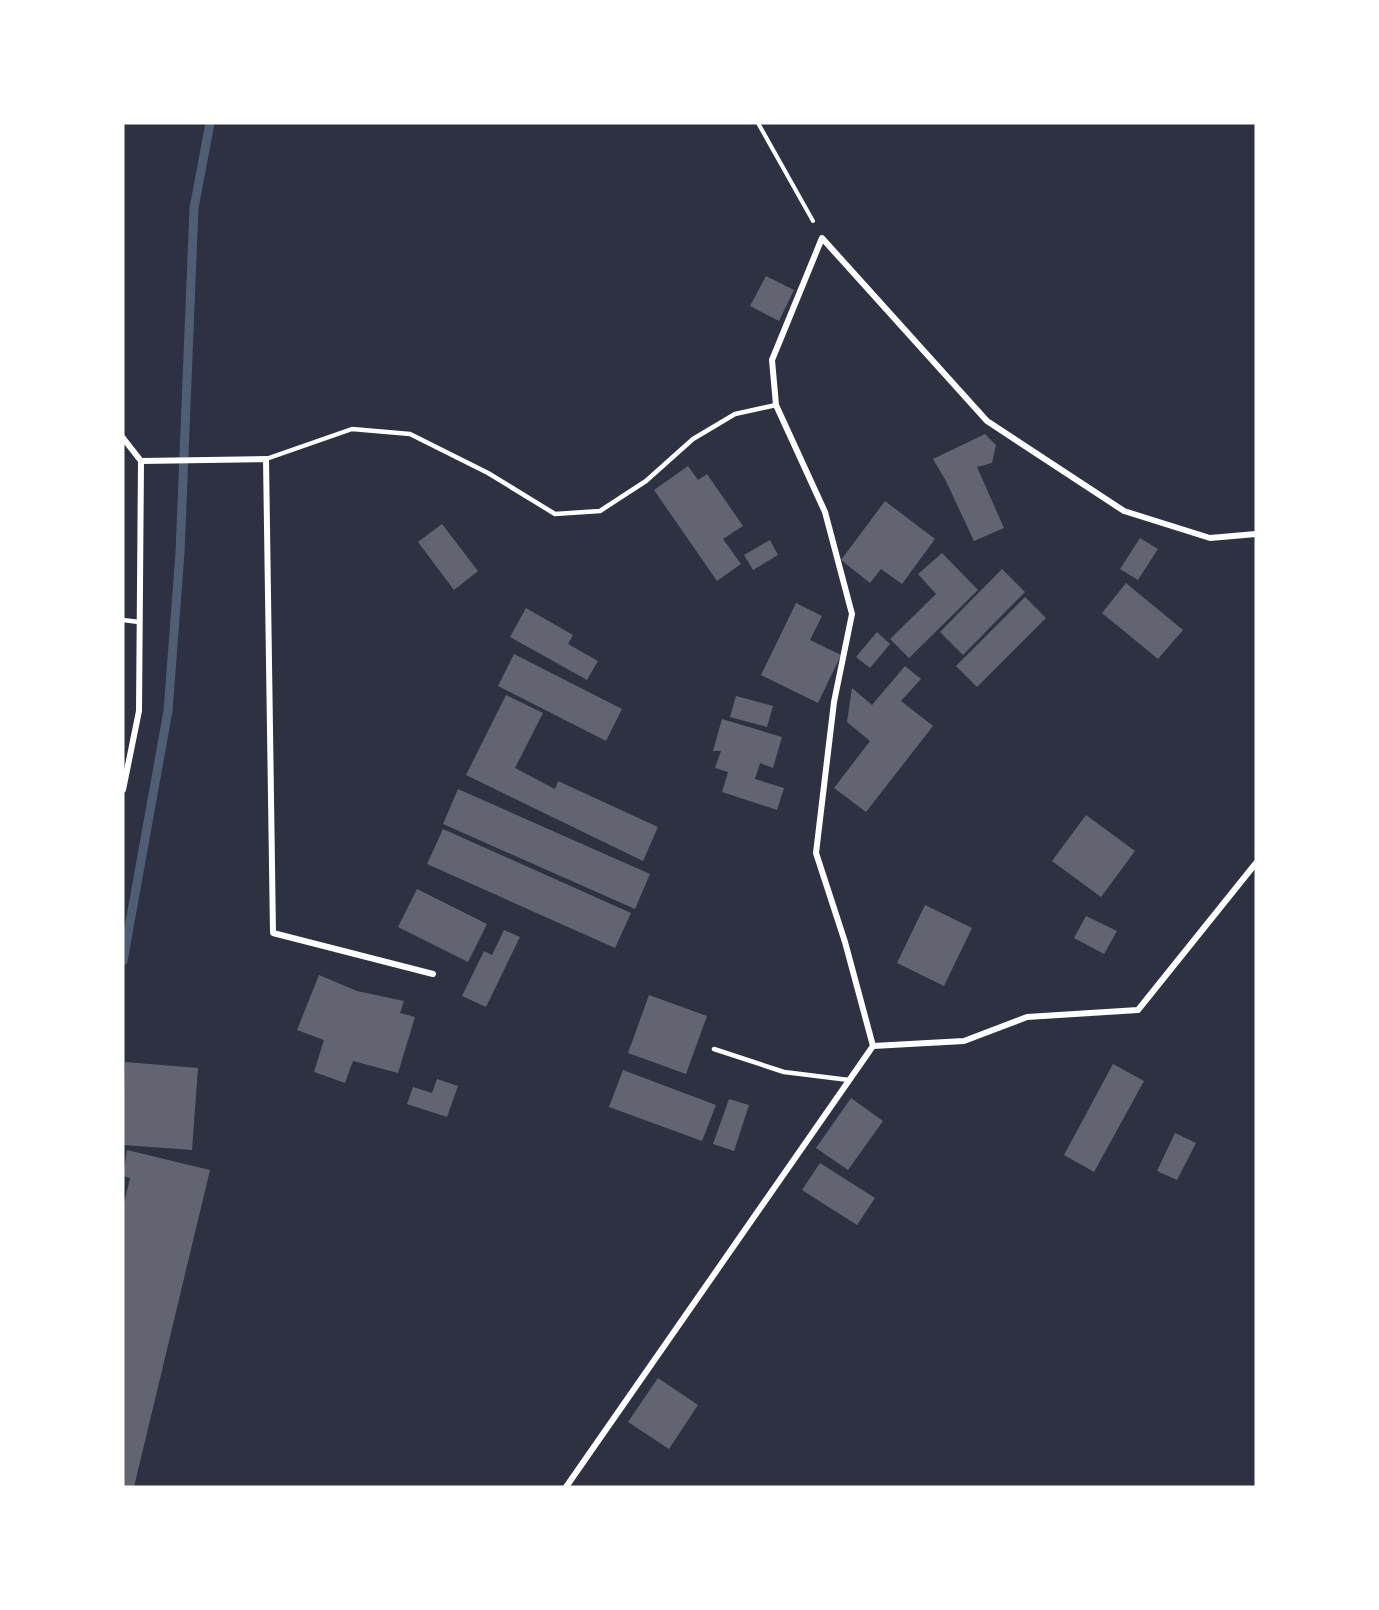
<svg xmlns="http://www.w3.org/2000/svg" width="1379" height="1610" font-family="'Sofia Sans Condensed',sans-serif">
<rect width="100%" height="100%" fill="#2d3142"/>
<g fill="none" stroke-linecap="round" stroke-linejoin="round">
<polyline stroke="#4f5d75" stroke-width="9" points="123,961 168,711 180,553 194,208 210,123"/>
</g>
<g fill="#626471">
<polygon points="766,276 794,290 779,321 750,306"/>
<polygon points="985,434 996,445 992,463 977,467 1004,528 974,541 946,481 933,459"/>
<polygon points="688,466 698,480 707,474 743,526 723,539 741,564 717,581 654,490"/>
<polygon points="885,501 935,539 902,584 881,569 870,583 841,560"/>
<polygon points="442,524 478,571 454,590 418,542"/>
<polygon points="1140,538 1158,549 1138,580 1120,569"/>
<polygon points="770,540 778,555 753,570 744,555"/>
<polygon points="942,553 978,590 909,658 890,639 936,594 918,574"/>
<polygon points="1002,569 1025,592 963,655 940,632"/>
<polygon points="1126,583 1183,630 1158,659 1102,613"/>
<polygon points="1025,597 1046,618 977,687 956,666"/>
<polygon points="796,603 822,616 810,640 841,655 818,703 761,675"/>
<polygon points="526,608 573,635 568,644 598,661 587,680 510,637"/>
<polygon points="877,632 890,644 870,668 856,657"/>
<polygon points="514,654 622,709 606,741 498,686"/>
<polygon points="905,666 921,679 901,701 933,726 866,812 834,788 870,741 847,722 852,688 872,705"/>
<polygon points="506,695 543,713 515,768 555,789 558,781 658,827 643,861 466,775"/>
<polygon points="736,696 773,706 767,727 730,717"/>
<polygon points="722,719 782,737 773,768 760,763 755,779 784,788 777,810 722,792 728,772 715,768 721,751 713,751"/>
<polygon points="458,789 650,874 635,909 443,824"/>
<polygon points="1086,815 1135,851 1101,897 1052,861"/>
<polygon points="443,829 631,913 615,948 427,864"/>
<polygon points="417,889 487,924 468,962 398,927"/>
<polygon points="925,905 972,928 944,986 897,963"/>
<polygon points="1086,916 1117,931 1104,954 1074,938"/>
<polygon points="504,930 520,937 486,1007 462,996 484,951 492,955"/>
<polygon points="319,975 357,991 404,1001 400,1013 415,1017 398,1073 353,1061 345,1083 314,1072 324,1040 297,1030"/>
<polygon points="649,995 707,1016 686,1074 628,1053"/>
<polygon points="125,1062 198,1068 192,1150 123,1145"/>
<polygon points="1113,1064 1144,1081 1094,1172 1064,1155"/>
<polygon points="623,1070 716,1105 702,1141 609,1107"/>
<polygon points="437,1079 458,1086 447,1117 407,1104 413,1087 432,1093"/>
<polygon points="851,1098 883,1121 848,1170 816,1148"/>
<polygon points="729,1099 749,1105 734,1151 713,1144"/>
<polygon points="1175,1133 1196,1143 1177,1180 1157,1171"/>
<polygon points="127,1150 210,1170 134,1487 123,1487 123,1208 130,1178 123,1176"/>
<polygon points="820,1163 875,1198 857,1225 802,1190"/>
<polygon points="658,1378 698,1405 669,1449 628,1422"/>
</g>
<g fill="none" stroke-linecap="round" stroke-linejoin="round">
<polyline stroke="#fff" stroke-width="4" points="758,123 813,221"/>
<g stroke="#fff" stroke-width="4.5">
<polyline points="266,459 352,429 410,434 488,473 555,514 600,511 646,481 693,439 735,414 776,405"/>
<polyline points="123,620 139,622"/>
<polyline points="714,1049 784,1072 849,1080"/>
</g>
<g stroke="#fff" stroke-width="6">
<polyline points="123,438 141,461 139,711 123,790"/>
<polyline points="141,461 266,459 273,933 433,974"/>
<polyline points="873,1046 964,1041 1027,1017 1138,1010 1256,863"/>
<polyline points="566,1487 873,1046 845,942 816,853 834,702 852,614 825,512 776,405 772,360 822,238 987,421 1124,511 1210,538 1256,534"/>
</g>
</g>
<rect width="1379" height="1610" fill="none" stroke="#ffffff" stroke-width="249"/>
</svg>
